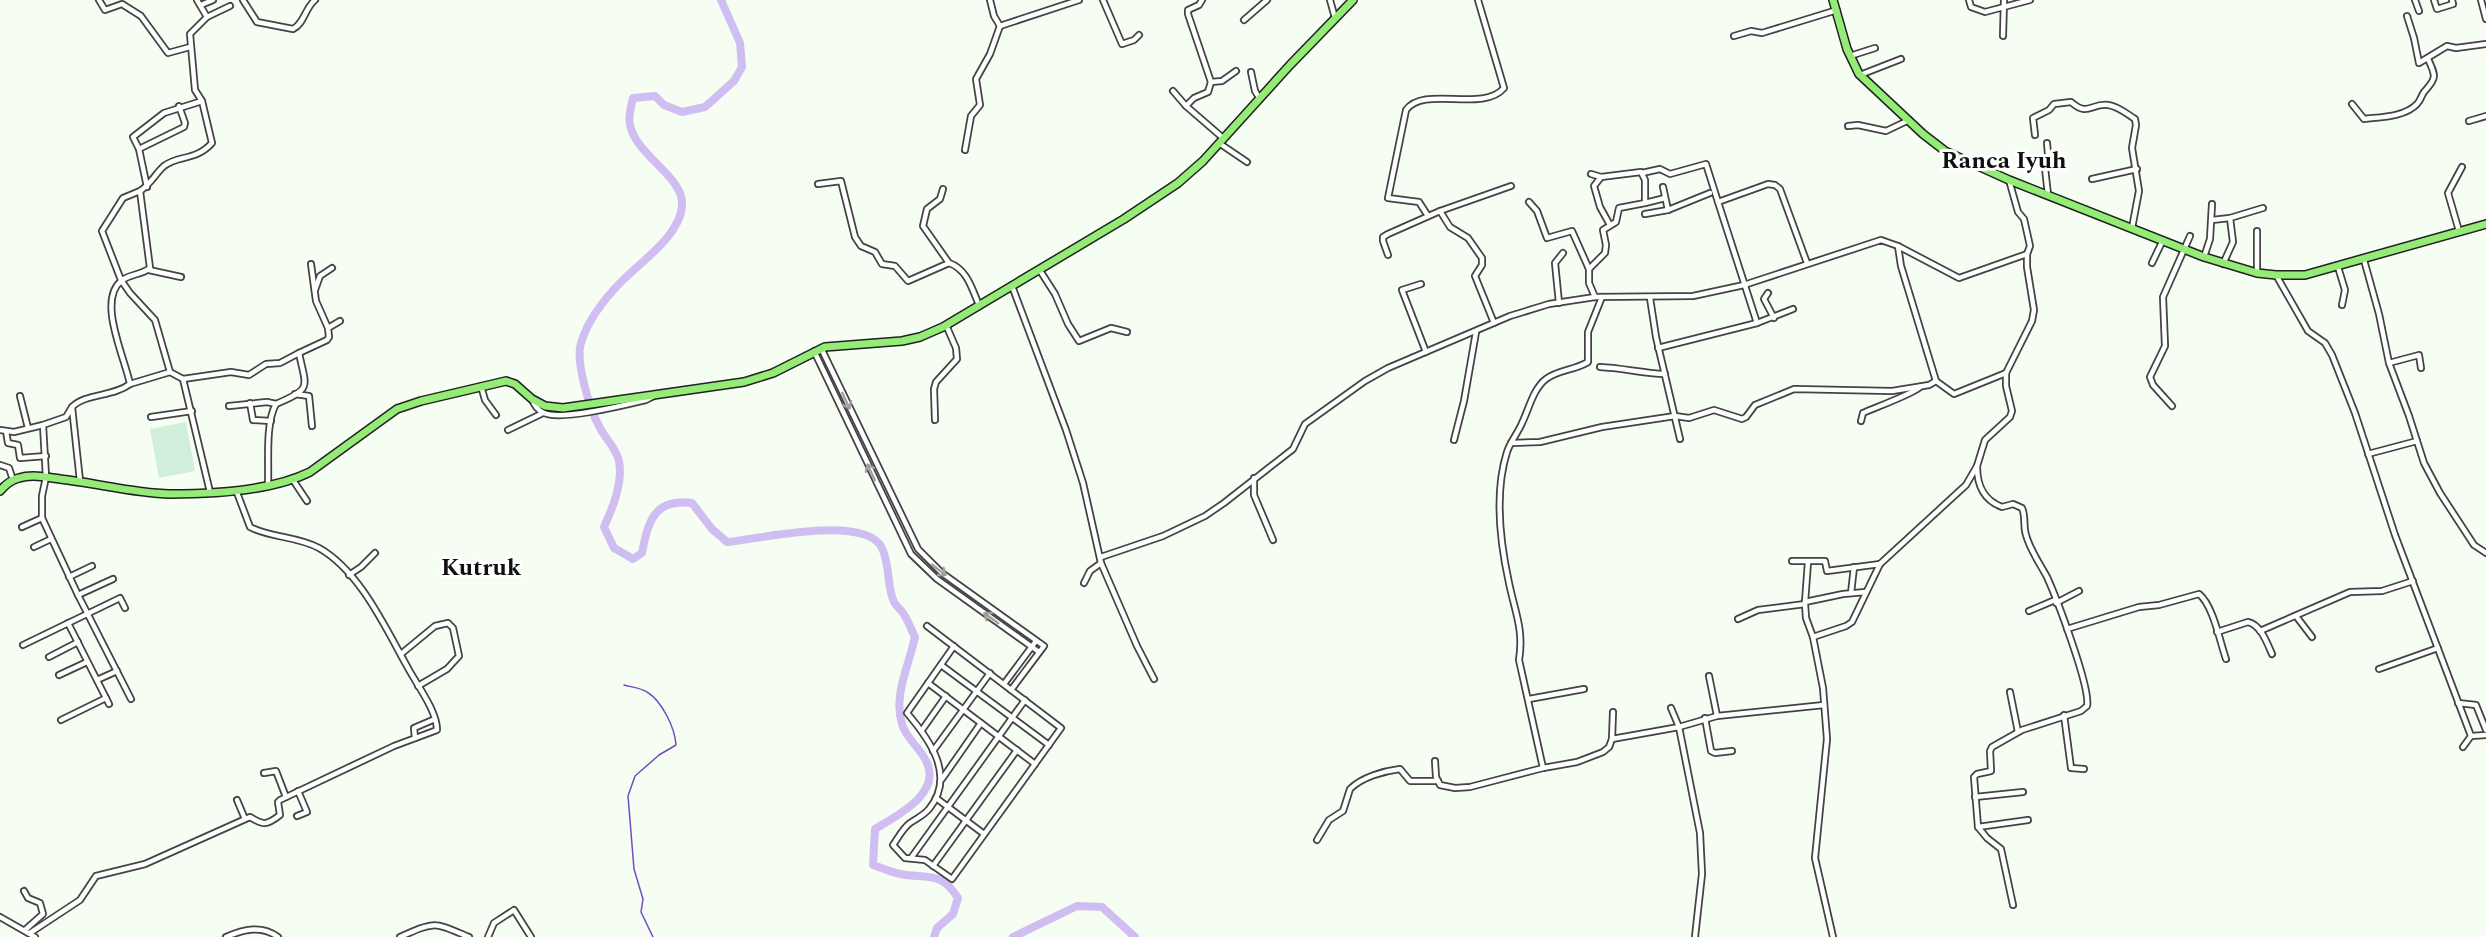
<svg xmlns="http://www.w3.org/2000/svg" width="2486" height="937" font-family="Spectral,serif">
<rect width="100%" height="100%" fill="#f6fef4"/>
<polygon fill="#d0eeda" points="186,422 195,471 159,478 150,429"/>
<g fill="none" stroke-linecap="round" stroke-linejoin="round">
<path stroke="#784ac1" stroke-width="1.5" d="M624,685C631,687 641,688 647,692C662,701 675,728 676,745L659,755L635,776L628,796L634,869L643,899L641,912L653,937"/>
<g stroke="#d0bdf1" stroke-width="8">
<path d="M721,0L740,43L742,67L734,81L705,107L682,112L664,105L655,96L633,98C631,106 628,117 630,125C636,155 682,176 682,203C683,233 643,260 623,280C605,298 588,319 581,343C575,361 590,410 599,426C605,439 616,447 619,461C623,483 613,507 604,527L614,548L633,559L642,553C648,522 654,498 692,503L712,529L727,542C760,539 865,514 882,548C890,564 887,588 894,602C896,606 900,609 903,613C908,620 911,629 915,637C909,665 893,696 902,724C906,739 921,748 927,763C941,794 896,816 875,829L873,865C882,868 891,872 900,874C928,879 941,871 958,898L953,914L937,928L934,937"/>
<polyline points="1013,937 1077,906 1102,907 1135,937"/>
</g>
<defs>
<g id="street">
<polyline points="99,0 105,10 122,4 141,16 168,53 190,47"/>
<path d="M243,0L257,22L293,29C304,24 305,8 315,0"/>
<polyline points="990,0 994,16 1000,26 1079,0"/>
<polyline points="1103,0 1122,44 1134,40 1139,35"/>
<polyline points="1202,0 1199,5 1188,10 1188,14 1211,82 1208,92 1194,98 1186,106 1223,138"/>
<polyline points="1330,0 1335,18"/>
<polyline points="1969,0 1971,7 1985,12 2030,0"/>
<polyline points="2415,0 2419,11"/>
<polyline points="2434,0 2437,9 2453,4 2452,0"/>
<polyline points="2481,0 2486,19"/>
<polyline points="201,5 213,0"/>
<polyline points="2407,16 2414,38 2419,63 2447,46 2456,48 2486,44"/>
<polyline points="207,17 230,6"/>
<polyline points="1244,20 1267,0"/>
<polyline points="1734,36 1751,31 1762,33 1837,10"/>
<polyline points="2003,36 2004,0"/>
<polyline points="1850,56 1875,48"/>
<polyline points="1251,72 1255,91 1260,99"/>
<polyline points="1860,75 1901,59"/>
<polyline points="1211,82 1222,81 1236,71"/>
<polyline points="1173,91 1186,106"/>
<path d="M2352,104L2364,119C2380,117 2405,117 2417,104C2421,100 2421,96 2424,92C2437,78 2436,76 2428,59"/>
<polyline points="2469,121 2486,116"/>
<polyline points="1848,126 1858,125 1886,131 1909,120"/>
<path d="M2035,135L2033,118L2049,110L2054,104L2071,102C2088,117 2091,103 2108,105C2118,106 2127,114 2135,119L2136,125L2132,148L2139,191L2132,228"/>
<polyline points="1219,143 1247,162"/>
<polyline points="2047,143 2048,154 2045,168 2048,195"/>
<polyline points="139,149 184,127 185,123 179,106"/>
<polyline points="965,150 971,116 980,105 976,79 990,54 1000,26"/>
<polyline points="1642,173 1660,169 1670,174 1706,164 1718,202 1768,184 1775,185 1780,189 1807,263"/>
<polyline points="1591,174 1601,177 1594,186 1600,207 1610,225"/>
<polyline points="2092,179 2137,169"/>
<path d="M818,184L841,181L855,237L861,246L875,252L882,264L895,266L908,281L949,263C967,269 972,289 979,305"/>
<polyline points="147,187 139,149 133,137 164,113 202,101"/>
<polyline points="1663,187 1668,210"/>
<polyline points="943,189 940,199 927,209 923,226 949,263"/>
<path d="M140,191C151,184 155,174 164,166C178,155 196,161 212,143L202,101L195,90L190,34L207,17L197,0"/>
<polyline points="1529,202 1537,211 1547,238 1572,231 1589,269 1589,283 1595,297"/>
<polyline points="1645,203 1665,198"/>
<polyline points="1440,211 1450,227 1468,238 1482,258 1482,265 1475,276 1494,323"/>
<polyline points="1645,214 1668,210 1710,193"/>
<path d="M1428,216L1419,202L1388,198L1406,110C1424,85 1483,113 1504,88L1478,0"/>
<polyline points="2212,220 2230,218"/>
<polyline points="2459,231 2448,193 2462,167"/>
<polyline points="1898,246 1901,266 1936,381"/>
<polyline points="1388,255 1383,241 1383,237 1388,234 1440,211 1511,186"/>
<polyline points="2204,257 2210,239 2212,204"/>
<polyline points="2364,260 2379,314 2389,363 2409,416 2424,463 2440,493 2474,545 2486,553"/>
<polyline points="2152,263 2162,242"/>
<polyline points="311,264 316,301 328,328"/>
<polyline points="2223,264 2233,242 2230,218 2263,208"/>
<polyline points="2338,267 2345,290 2342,305"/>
<polyline points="1039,269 1055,294 1068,324 1079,341 1111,328 1127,332"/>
<polyline points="1589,269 1605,253 1606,245 1603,230 1616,222 1619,208 1645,203 1645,180 1641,172 1601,177"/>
<polyline points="149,270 181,277"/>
<polyline points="2257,273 2257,231"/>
<polyline points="2276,275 2308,331 2325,343 2332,355 2355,413 2395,535 2471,736 2463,747"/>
<polyline points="1421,284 1402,290 1426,352"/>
<polyline points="1012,286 1066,430 1083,483 1101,563 1137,646 1154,679"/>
<polyline points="315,290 320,276 332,268"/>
<polyline points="1768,293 1764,299 1774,318"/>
<polyline points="1650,298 1656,337 1680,439"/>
<polyline points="1559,303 1555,263 1563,253"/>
<polyline points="1757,323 1793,309"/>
<polyline points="821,348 918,549 942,573 1044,646 1011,690"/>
<polyline points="1658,348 1757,323 1718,202"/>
<polyline points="814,351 911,554 937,579 1039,652"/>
<polyline points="2389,363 2419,355 2421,368"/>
<path d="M1600,367C1622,368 1642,373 1665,374"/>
<polyline points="183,379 210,492"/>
<polyline points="130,384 170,372 183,379 231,372 249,375 266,364 280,363 299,353"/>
<polyline points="481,386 485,400 496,415"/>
<polyline points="295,394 309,396 312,426"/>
<polyline points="20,396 28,428"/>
<path d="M532,399C534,405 537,410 544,413C561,421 625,405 646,400L654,396"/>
<polyline points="250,403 253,420 271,421"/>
<polyline points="229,406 267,402 276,404"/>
<polyline points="2172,406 2153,385 2150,377 2165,346 2163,297 2190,236"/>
<polyline points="72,407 66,417 43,425 46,477 42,496 42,518 78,595 131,699"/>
<polyline points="151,417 192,411"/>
<polyline points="935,420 934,389 936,382 957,359 956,348 946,325"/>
<path d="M1861,421L1863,413C1874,408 1915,393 1920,387"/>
<polyline points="0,430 14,432 43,425"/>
<polyline points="508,430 543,413"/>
<polyline points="6,431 8,443 18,445 20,458 46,456"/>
<polyline points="1454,440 1464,401 1476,332"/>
<polyline points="1511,443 1540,442 1602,427 1675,416 1689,418 1714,410 1742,419 1746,417 1755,405 1794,389 1892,391 1929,385 1936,381 1954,394 2006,373"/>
<polyline points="2368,454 2417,441"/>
<polyline points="0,465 9,468 13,480"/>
<path d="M1977,466C1977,485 1983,500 2002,507L2013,504L2022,508C2026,517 2023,526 2026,535C2030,550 2040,564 2047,577C2056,597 2091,688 2087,706L2081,711L2022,730L1992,747L1990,751L1991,771L1977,774L1974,777L1978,827L1987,838L2001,849L2013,905"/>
<polyline points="1254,478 1254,495 1273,540"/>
<polyline points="293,480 307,501"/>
<path d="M80,481L72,407C86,393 113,397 130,384C125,358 97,301 121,281C129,274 142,275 150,268L140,191L123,198L102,231L121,280L130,293L155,320L170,372"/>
<path d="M268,485C269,463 265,423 276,404C313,388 306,388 299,353L327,340L329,337L328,328L340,321"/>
<polyline points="22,527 42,518"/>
<polyline points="34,547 51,539"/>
<polyline points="1101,557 1163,536 1205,516 1224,503 1293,449 1305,424 1365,381 1388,368 1510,316 1549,304 1595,297 1693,296 1744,285 1881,240 1898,246 1959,278 2027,254"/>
<polyline points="1792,561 1825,561 1827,571 1880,564"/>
<polyline points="349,575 361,567 375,553"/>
<polyline points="69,577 92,566"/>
<polyline points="1084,583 1090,571 1101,563"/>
<polyline points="1851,593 1854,567"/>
<polyline points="78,595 113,579"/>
<polyline points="1805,602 1808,562"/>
<polyline points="2056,603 2079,591"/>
<polyline points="1805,604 1806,618 1813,637 1823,688 1827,739 1815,858 1833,937"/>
<polyline points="2029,611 2055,600"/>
<polyline points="2296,616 2312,637"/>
<polyline points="1738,619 1758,610 1805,604 1805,602 1843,594 1866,592"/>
<polyline points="68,623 109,704"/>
<path d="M927,626C972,660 1017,694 1061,728L952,879L925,860L905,858L893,845C898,838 903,828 910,823C917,818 923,816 929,809C956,776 930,740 907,713L954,646"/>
<path d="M2067,629L2139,607L2159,605L2199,594C2213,605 2220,642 2226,659"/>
<polyline points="2260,631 2350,592 2382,591 2413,581"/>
<path d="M2217,632L2248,622C2261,625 2267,643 2272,654"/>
<polyline points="1813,637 1846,626 1852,622 1880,564 1966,485 1977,466 1985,440 2010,417 2012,411 2006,386 2006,373 2032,321 2034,310 2027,267 2027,254 2030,246 2024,219 2018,212 2009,180"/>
<polyline points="23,645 120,598 125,608"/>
<polyline points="401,654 435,626 448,623 453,628 459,656 447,669 418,686"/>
<polyline points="49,657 78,642"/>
<polyline points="941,665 1049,745"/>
<polyline points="2379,669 2438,648"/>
<polyline points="59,675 87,662"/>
<polyline points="1709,676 1717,716"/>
<polyline points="97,680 117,671"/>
<polyline points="928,683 1035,764"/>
<polyline points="1004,684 1036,641"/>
<polyline points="2010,692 2018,732"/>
<polyline points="1529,699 1584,689"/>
<polyline points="2458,703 2476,705 2486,730"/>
<polyline points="1671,708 1679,727 1700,833 1702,874 1695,937"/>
<polyline points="1613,712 1612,739 1679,727 1717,716 1824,705"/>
<polyline points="2064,715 2071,768 2084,769"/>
<polyline points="1705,718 1711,751 1715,753 1732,751"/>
<polyline points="61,720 106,698"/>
<polyline points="922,730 946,696"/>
<polyline points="2471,736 2486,735"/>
<polyline points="415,738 414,728 435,719"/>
<polyline points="933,751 990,673"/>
<polyline points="1435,761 1436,777 1440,785 1455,788 1470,787 1543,768 1577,762 1603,752 1609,747 1612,739"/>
<path d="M1543,768L1519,660C1524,630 1515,612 1509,583C1500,542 1494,493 1507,452C1510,442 1518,433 1522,423C1529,409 1533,389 1546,379C1558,370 1575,370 1588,362V332L1602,297"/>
<polyline points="264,773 276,771 286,797"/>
<polyline points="942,779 981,723"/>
<polyline points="1975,797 2023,792"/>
<polyline points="936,798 984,834"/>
<polyline points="237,800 245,819"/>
<polyline points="297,816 307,812 298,791"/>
<polyline points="1978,827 2028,820"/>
<path d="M1317,840L1329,820L1343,811L1350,789C1362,777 1384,771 1400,769L1410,781H1438"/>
<polyline points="911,858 1025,700"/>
<polyline points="933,866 1017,750"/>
<polyline points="24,891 28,898 40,903 43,914 25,930"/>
<polyline points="0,917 35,937"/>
<path d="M30,933L80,900L96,876L145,864L250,817C263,825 266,826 280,815L278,802L280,800L394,746L437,730C437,711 417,685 408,668C386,629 360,571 319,548C297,536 271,538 250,527L236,490"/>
<path d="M226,937C244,929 262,925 278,937"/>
<path d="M400,937C436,921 433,922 469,937"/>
<polyline points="488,937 494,923 514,910 531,937"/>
</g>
<g id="primary">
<polyline points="1833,0 1847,49 1859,74 1923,134 1945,151 2009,180 2204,257 2257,273 2276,275 2305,275 2486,224"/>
<path d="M0,491C5,485 11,480 19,478C31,474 47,477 60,479C96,483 133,493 170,494C212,494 272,491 310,472L397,409L421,401L506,381L515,384L532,399L545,406L563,408L744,382L773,373L825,347L902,341L920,337L943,327L1124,219L1178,183L1203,161L1290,65L1353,0"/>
</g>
</defs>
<use href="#street" stroke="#434343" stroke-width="8"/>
<use href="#primary" stroke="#212121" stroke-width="10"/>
<use href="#street" stroke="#fff" stroke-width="4.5"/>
<use href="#primary" stroke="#94eb76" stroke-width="7"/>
</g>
<defs><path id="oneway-shaft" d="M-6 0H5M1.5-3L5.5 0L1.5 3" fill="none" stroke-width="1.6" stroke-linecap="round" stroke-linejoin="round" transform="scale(1.5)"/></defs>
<g stroke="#9f9f9f">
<use href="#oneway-shaft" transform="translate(846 401) rotate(65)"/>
<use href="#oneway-shaft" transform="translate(871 472) rotate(-115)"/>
<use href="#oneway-shaft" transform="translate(939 570) rotate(38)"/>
<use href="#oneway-shaft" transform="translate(991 618) rotate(-144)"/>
</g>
<g text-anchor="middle" stroke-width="6" stroke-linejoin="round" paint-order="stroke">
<g font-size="24" font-weight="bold" fill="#101010" stroke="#fff">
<text x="2004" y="168">Ranca Iyuh</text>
<text x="481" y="575">Kutruk</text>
</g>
</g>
</svg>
